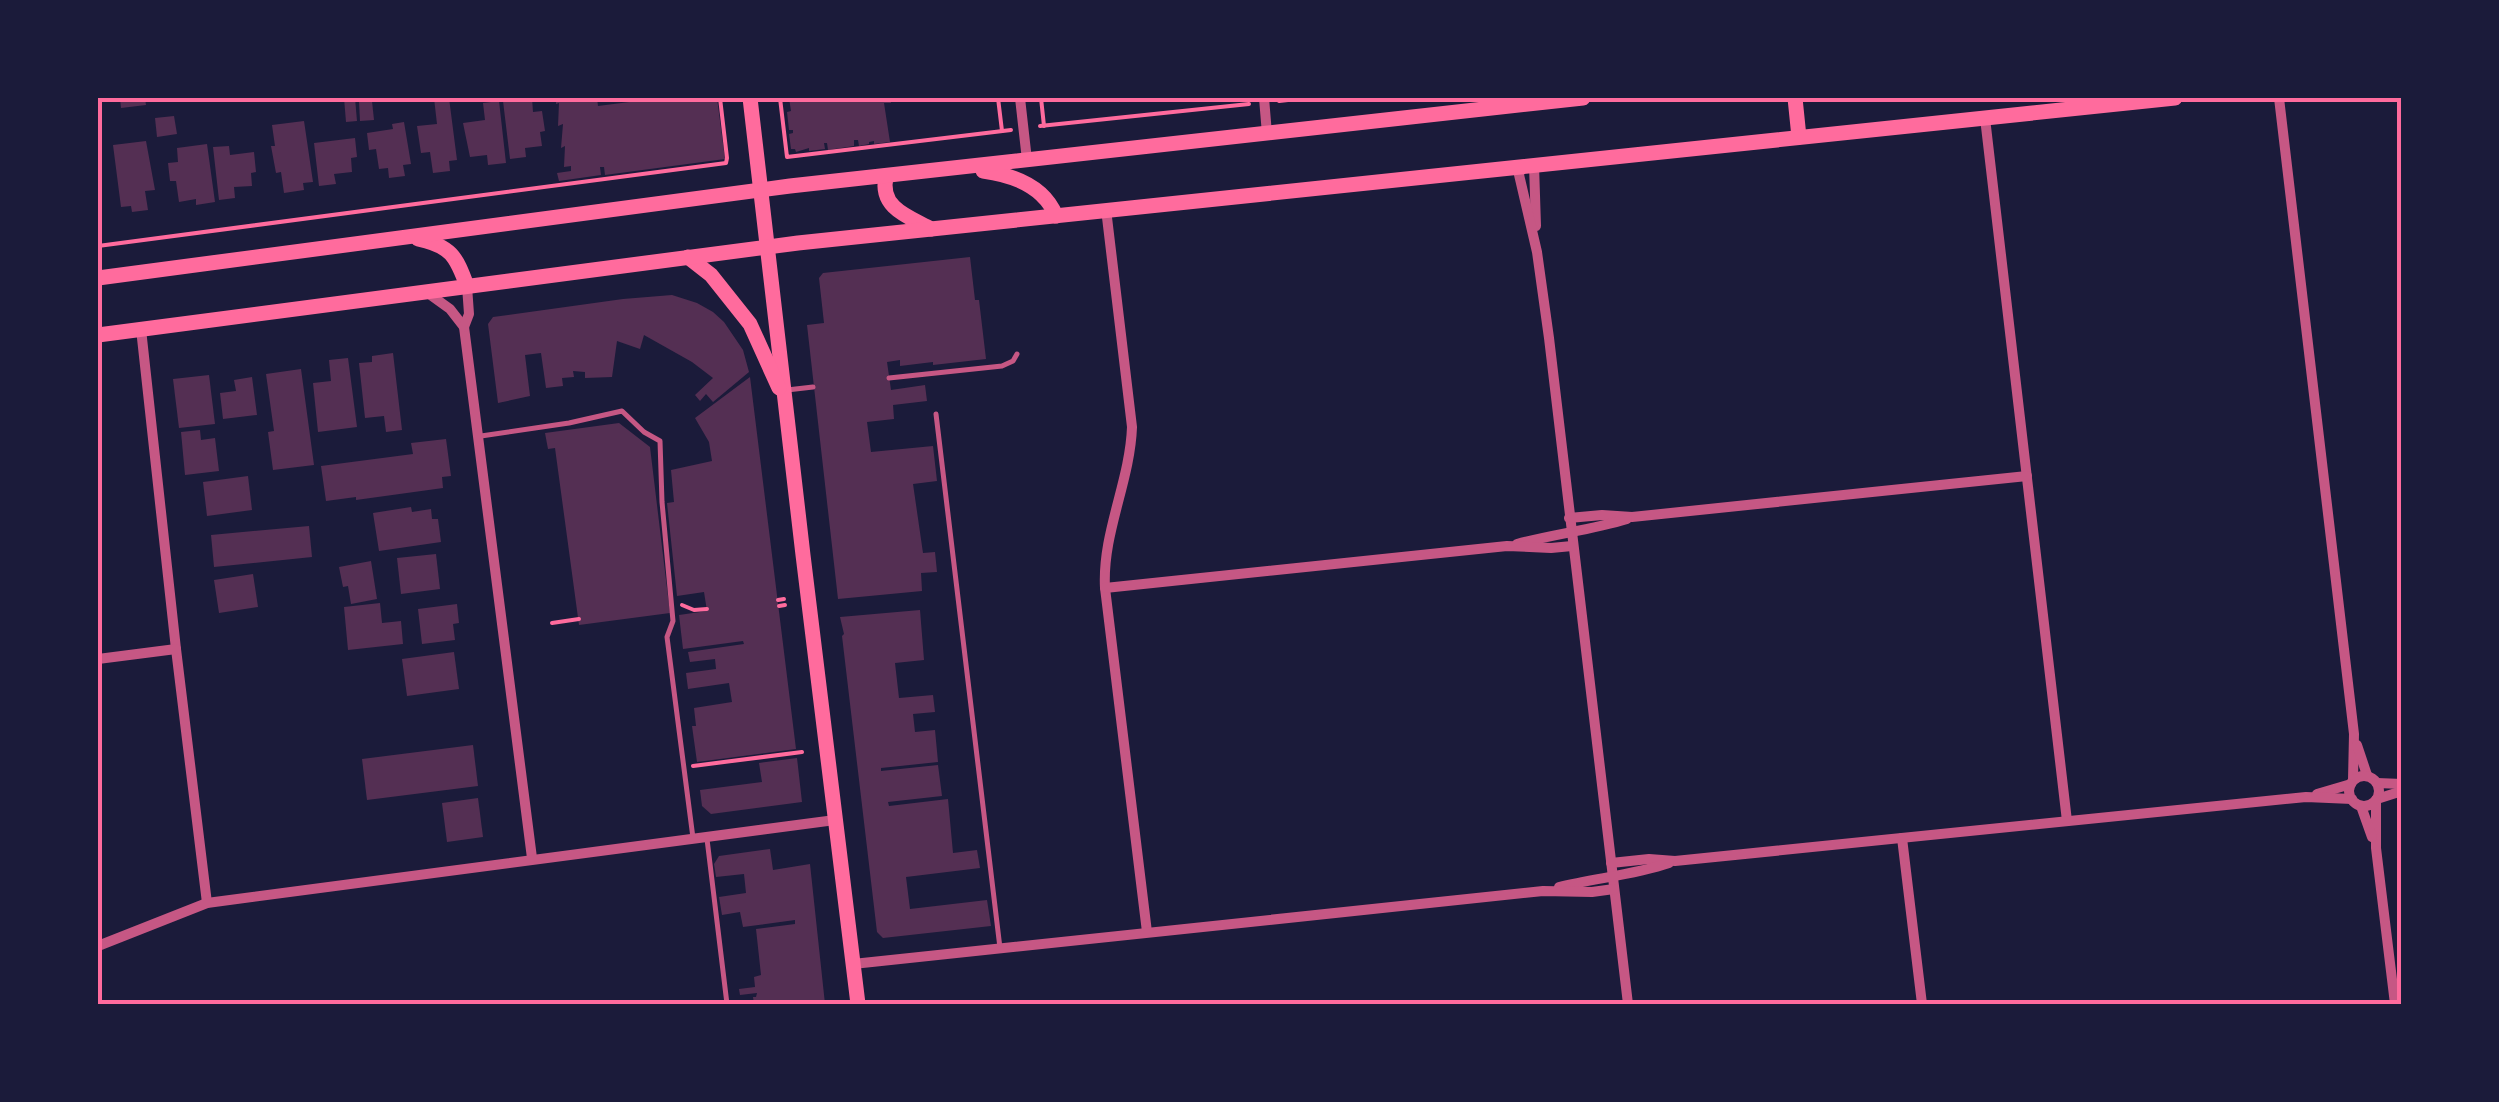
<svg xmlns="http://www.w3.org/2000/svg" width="2499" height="1102" font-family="Raleway,sans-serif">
<rect width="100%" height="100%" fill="#1b1b3a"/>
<g fill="#542f53">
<polygon points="120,98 145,98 146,105 121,108"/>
<polygon points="344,98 355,98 357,121 346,122"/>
<polygon points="434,98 449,98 457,160 449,161 450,171 433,173 430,152 421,153 417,126 437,124"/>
<polygon points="532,98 533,112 542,111 545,131 540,132 542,146 525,148 526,157 510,159 503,101"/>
<polygon points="556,98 597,98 598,106 645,100 645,98 717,98 725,159 605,175 604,167 600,167 601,175 559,181 557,173 571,171 571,166 564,167 565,146 561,148 563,124 558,126 559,103 556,104"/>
<polygon points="789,98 890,98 891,103 884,103 890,142 874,144 874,141 869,142 869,144 859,146 858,140 854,140 854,146 828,150 827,143 824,143 825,149 809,151 809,148 796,152 795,149 791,149 789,134 793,133 793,130 789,130 787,112 791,111"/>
<polygon points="372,101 374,120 360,121 359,102"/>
<polygon points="499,101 506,163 488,165 487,155 470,157 463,123 485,120 483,103"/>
<polygon points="174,116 177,134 157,137 155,118"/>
<polygon points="304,121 313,182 303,183 304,190 284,193 281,172 276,173 271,146 275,146 272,125"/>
<polygon points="404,122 411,164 403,165 405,176 389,178 388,168 379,169 376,149 369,150 367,133 393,129 392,124"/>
<polygon points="355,138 357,157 351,158 352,172 334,174 336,184 319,186 314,143"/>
<polygon points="146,141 155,190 145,191 148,210 132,212 131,206 121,207 113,145"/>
<polygon points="207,144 215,202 196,205 196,199 179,202 176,181 170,181 168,163 178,162 177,148"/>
<polygon points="229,146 230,155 254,152 256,172 251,173 252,186 234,187 235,198 219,200 213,147"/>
<polygon points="970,257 975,300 979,300 986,359 933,365 933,362 900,366 900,360 887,362 891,390 925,385 927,401 893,405 894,419 867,422 871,452 933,446 937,481 913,484 923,553 935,552 937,572 921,573 922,591 838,599 807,325 824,323 819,278 823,273"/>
<polygon points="672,295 697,303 713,312 724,322 743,350 749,372 713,402 706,394 700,401 695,395 713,378 692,362 644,335 640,349 617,341 612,377 585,378 585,372 573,371 574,377 562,378 563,386 546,388 541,353 525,355 530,396 498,403 488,324 493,317 623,299"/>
<polygon points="393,353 402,430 386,432 384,416 365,418 359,363 372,362 372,356"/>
<polygon points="348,358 357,427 318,432 313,383 331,381 329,360"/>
<polygon points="301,369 314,465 273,470 268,432 274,431 266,374"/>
<polygon points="209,375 215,424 179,428 173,379"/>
<polygon points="252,377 257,415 223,419 220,393 236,391 234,380"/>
<polygon points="750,377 796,749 697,762 692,726 696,726 694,708 732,702 729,683 688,689 686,673 716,669 715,659 690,662 688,652 744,644 743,641 683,649 679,615 707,611 704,592 677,596 667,503 674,502 671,470 712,461 709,442 695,418"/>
<polygon points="619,423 650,447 670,613 579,625 555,448 548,449 545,433"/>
<polygon points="200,430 201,440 215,438 219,471 185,475 181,432"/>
<polygon points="446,439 451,476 442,477 443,488 356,500 356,497 326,501 321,466 413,454 411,443"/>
<polygon points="248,476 252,510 207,516 203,482"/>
<polygon points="411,507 412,512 431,509 432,519 438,519 441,542 379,551 373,513"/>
<polygon points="309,526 312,557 214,567 211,535"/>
<polygon points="436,554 440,589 401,594 397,558"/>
<polygon points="371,561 377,599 351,604 348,586 343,587 339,567"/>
<polygon points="253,574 258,607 219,613 214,580"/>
<polygon points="380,603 382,623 401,621 403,644 348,650 344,607"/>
<polygon points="457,604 459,623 453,624 455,640 422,644 418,609"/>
<polygon points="920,610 924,660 895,663 899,698 933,695 935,712 913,714 915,732 935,730 938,762 881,768 881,771 938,765 942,796 888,802 889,806 948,799 953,853 977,850 980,868 906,877 910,909 987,900 991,926 883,938 877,932 842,636 844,634 840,617"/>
<polygon points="454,652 459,689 407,696 402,659"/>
<polygon points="473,745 478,786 367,800 362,759"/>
<polygon points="797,758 802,802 711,814 702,806 700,790 762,782 759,763"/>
<polygon points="478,798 483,837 447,842 442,803"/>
<polygon points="770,849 773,870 810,864 825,1004 754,1004 753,997 756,997 757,993 740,995 739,989 755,987 754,977 761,975 756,929 795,924 795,920 743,927 740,912 722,915 719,897 746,893 744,874 716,877 714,864 719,856"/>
</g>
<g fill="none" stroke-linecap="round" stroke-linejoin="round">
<g stroke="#ff6b9d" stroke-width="4">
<polyline points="780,98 787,157 1011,130"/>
<polyline points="998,98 1002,131"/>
<polyline points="1041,98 1044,126"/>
<polyline points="1279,101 1306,98"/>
<polyline points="1040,126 1249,104"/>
<polyline points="98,246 726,163 727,158 720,98"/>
<polyline points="778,600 784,599"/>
<polyline points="682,605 694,610 707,609"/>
<polyline points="779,606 785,605"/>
<polyline points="552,623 579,619"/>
<polyline points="693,766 802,752"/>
</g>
<g stroke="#c65784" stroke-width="5">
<polyline points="889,378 1002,366 1013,361 1017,354"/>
<polyline points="787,390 813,387"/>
<polyline points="936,414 1000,948"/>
<polyline points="481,436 569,423 622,411 644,432 660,441 662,502 673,621 667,637 693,838"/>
<polyline points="707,839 727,1004"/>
</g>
<g stroke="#c65784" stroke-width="10">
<polyline points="1020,98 1027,160"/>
<polyline points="1264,98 1267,134"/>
<polyline points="2279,98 2354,734 2353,780"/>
<polyline points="1985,118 2067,821"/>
<polyline points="1534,165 1536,226"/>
<polyline points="1517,166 1537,252 1549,338 1628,1004"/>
<path d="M1106,209L1132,427C1130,482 1102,533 1105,588L1147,932"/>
<polyline points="425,291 450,309 464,327 532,858"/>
<polyline points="464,327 469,314 467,286"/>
<polyline points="141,329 176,649 207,903"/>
<polyline points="1569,518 1602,515 1632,517 2027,476"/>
<path d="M1517,544C1554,534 1591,530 1627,519"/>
<polyline points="1105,588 1507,546 1551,548 1572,546"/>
<polyline points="98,659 176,649"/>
<polyline points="2357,745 2367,775"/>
<circle cx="2364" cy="791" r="15"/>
<polyline points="2377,783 2402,784"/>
<polyline points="2317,794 2351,784"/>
<polyline points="2377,799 2402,791"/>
<polyline points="2376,800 2376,848 2395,1004"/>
<polyline points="2361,806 2372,837"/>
<polyline points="1902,838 1922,1004"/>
<polyline points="1611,863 1649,859 1675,861 2306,797 2352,799"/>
<path d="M1559,887C1595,878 1634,875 1669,863"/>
<polyline points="98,946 207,903 835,820"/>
<polyline points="853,964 1543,891 1592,892 1614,889"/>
</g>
<g stroke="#ff6b9d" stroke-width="15">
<polyline points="750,98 803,555 858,1004"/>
<polyline points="1795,98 1799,137"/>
<path d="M983,171C1013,175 1044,186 1056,216"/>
<path d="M886,177C879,208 909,217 931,229"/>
<path d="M418,239C451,246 456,256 467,286"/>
<polyline points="688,257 711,275 750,324 779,388"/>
<polyline points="98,278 790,186 1583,98"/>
<polyline points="98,335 798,243 2175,98"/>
</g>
</g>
<rect width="2499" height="1102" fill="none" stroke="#1b1b3a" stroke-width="200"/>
<rect x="100" y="100" width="2299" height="902" fill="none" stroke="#ff6b9d" stroke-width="4"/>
</svg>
